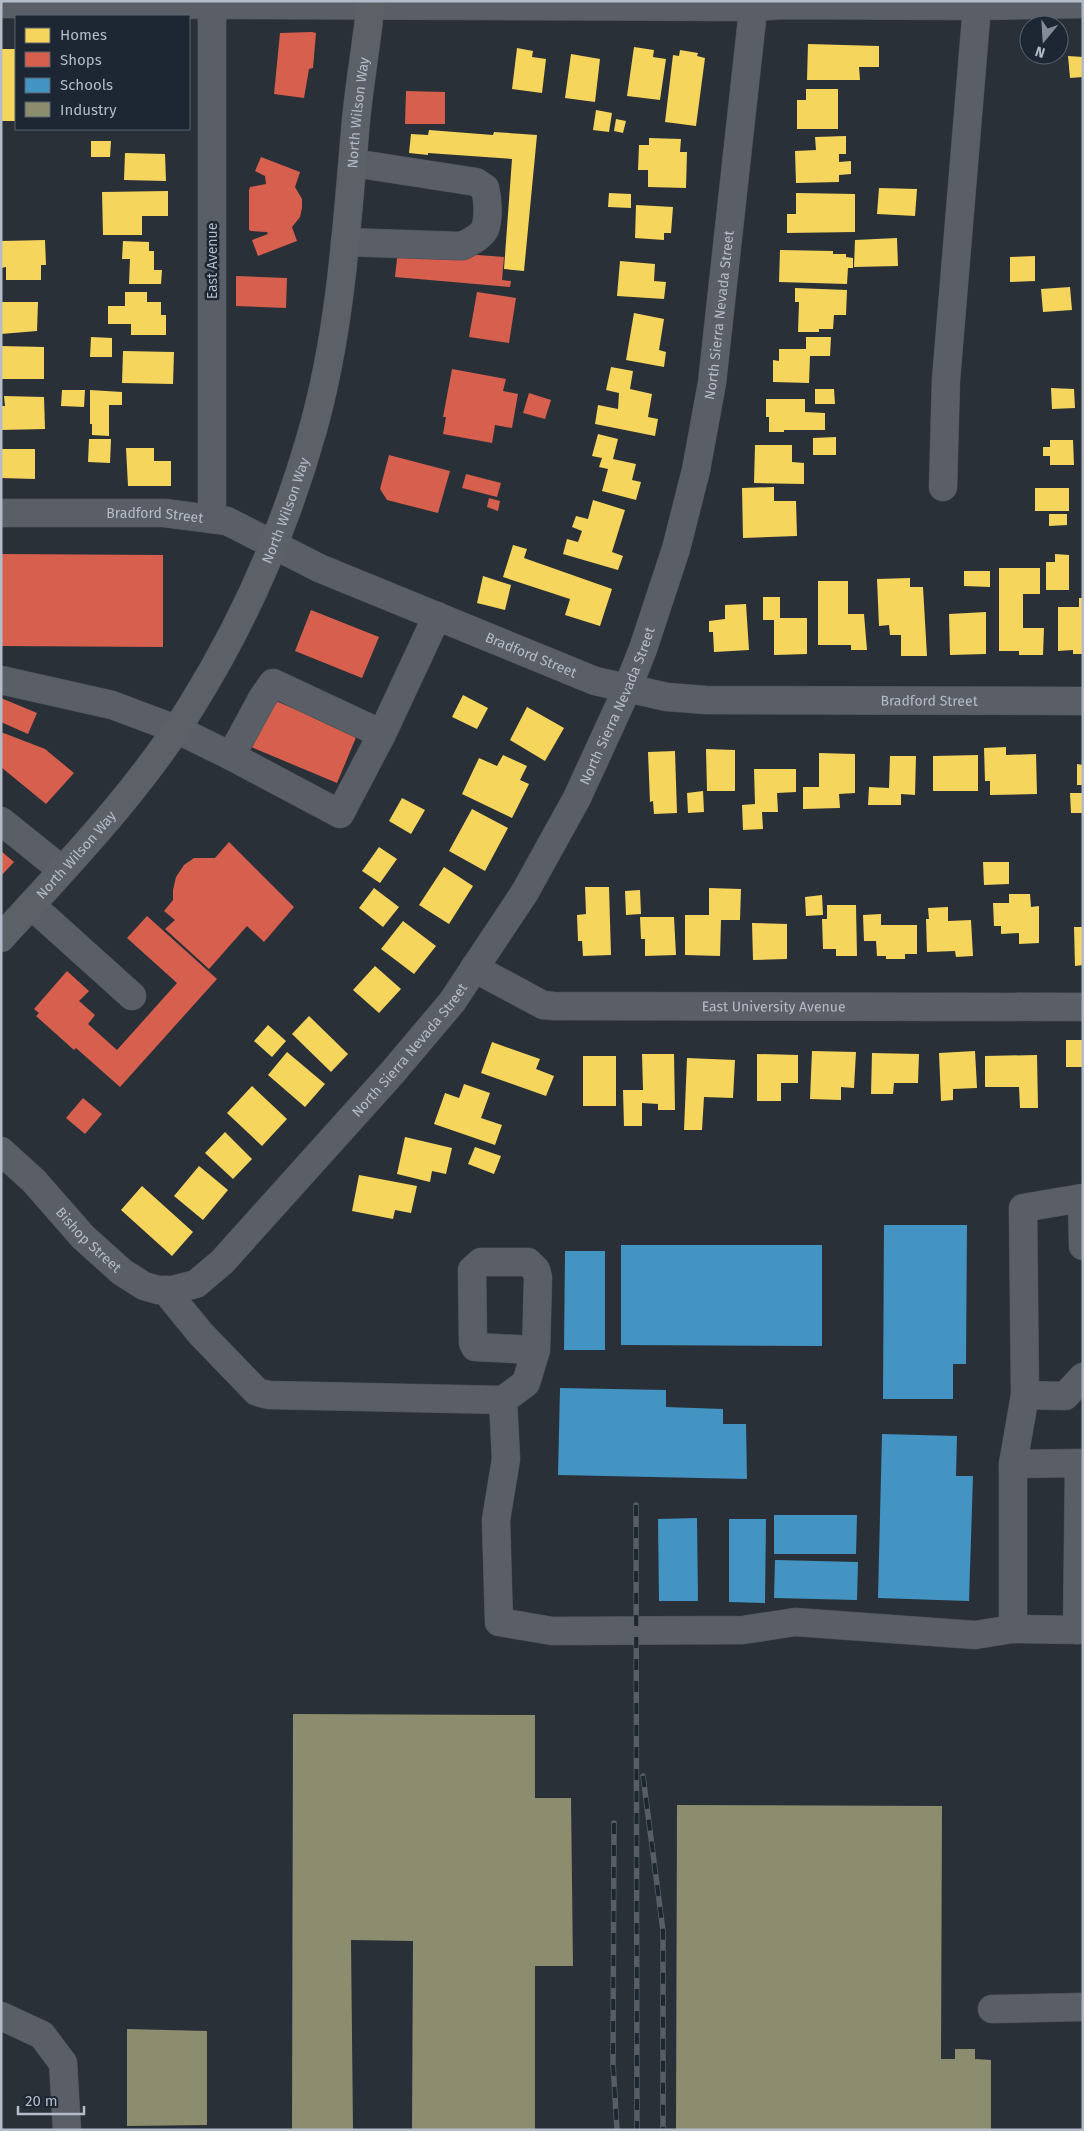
<svg xmlns="http://www.w3.org/2000/svg" width="1084" height="2131" font-family="'Fira Sans',sans-serif">
<rect width="100%" height="100%" fill="#2a3038"/>
<g fill="#f6d55c">
<polygon points="808,44 879,46 879,67 859,67 860,80 807,80"/>
<polygon points="634,47 654,50 653,57 666,59 660,100 627,96"/>
<polygon points="517,48 533,51 532,57 546,59 542,93 512,89"/>
<rect x="1" y="49" width="15" height="72"/>
<polygon points="680,50 698,53 697,56 705,58 696,126 665,122 673,55 679,56"/>
<polygon points="571,54 600,59 595,102 565,98"/>
<polygon points="1068,56 1083,57 1083,77 1070,78"/>
<polygon points="806,89 838,89 838,129 797,129 797,100 806,100"/>
<polygon points="596,110 612,113 609,132 593,130"/>
<polygon points="616,119 626,121 623,133 614,131"/>
<polygon points="429,130 493,135 494,132 537,135 524,271 504,269 512,159 428,153 428,155 409,153 411,134 428,135"/>
<polygon points="846,136 846,154 839,154 839,162 851,161 851,174 839,175 839,182 796,183 795,151 816,150 815,137"/>
<polygon points="649,138 681,139 680,152 687,152 686,188 648,187 648,170 638,170 639,145 649,145"/>
<polygon points="91,141 111,141 110,157 91,157"/>
<polygon points="125,153 165,154 166,181 124,180"/>
<polygon points="879,188 917,189 915,216 877,214"/>
<polygon points="168,191 168,216 142,216 142,235 103,235 102,192"/>
<polygon points="609,193 631,194 631,208 608,207"/>
<polygon points="796,193 855,194 855,232 787,233 787,214 796,214"/>
<polygon points="636,205 673,207 671,233 664,233 664,240 635,238"/>
<polygon points="897,238 898,266 854,267 855,240"/>
<polygon points="45,240 46,265 41,265 41,280 6,280 6,267 1,268 1,241"/>
<polygon points="123,241 149,242 149,251 154,251 154,270 162,270 161,284 129,284 130,259 122,259"/>
<polygon points="780,250 833,251 833,254 846,254 846,257 853,258 853,268 848,268 847,284 779,282"/>
<polygon points="1035,256 1035,281 1010,282 1010,257"/>
<polygon points="620,261 655,264 654,281 666,282 664,299 617,296"/>
<polygon points="1070,287 1072,310 1043,312 1041,289"/>
<polygon points="795,288 847,290 846,315 834,315 833,329 819,329 819,332 798,332 799,302 795,302"/>
<polygon points="125,292 147,292 147,302 161,302 161,315 166,315 166,335 131,335 131,324 108,324 108,306 125,306"/>
<polygon points="1,302 38,302 37,331 1,334"/>
<polygon points="634,313 664,319 659,350 666,352 664,367 626,360"/>
<polygon points="91,337 112,338 112,357 90,357"/>
<polygon points="806,337 831,337 830,356 810,356 809,383 773,382 773,360 779,361 779,349 806,349"/>
<polygon points="1,346 44,347 44,379 1,379"/>
<polygon points="123,351 174,352 173,384 122,383"/>
<polygon points="611,367 633,371 630,389 652,394 648,417 658,419 655,436 595,424 598,405 618,409 619,393 606,390"/>
<polygon points="1051,388 1074,389 1075,408 1052,409"/>
<polygon points="815,389 834,389 835,404 815,404"/>
<polygon points="62,390 85,390 84,407 61,406"/>
<polygon points="90,390 122,392 122,405 109,405 109,436 92,435 92,424 90,424"/>
<polygon points="4,396 44,397 45,429 1,430 1,406 5,406"/>
<polygon points="766,399 805,399 805,412 825,413 825,430 784,430 784,432 769,432 769,417 766,417"/>
<polygon points="598,434 618,439 613,459 636,464 632,480 641,482 636,500 602,491 608,469 599,467 602,458 592,456"/>
<polygon points="836,437 836,455 813,455 813,438"/>
<polygon points="89,439 111,439 110,463 88,462"/>
<polygon points="1050,440 1073,440 1074,465 1050,465 1050,456 1043,456 1043,447 1050,447"/>
<polygon points="755,445 792,445 792,462 804,463 804,484 754,483"/>
<polygon points="126,448 154,448 154,461 171,461 171,486 128,486"/>
<polygon points="1,449 35,449 35,479 1,478"/>
<polygon points="774,487 774,501 796,501 797,536 743,538 742,488"/>
<rect x="1035" y="488" width="34" height="23"/>
<polygon points="593,500 625,510 612,552 623,556 618,570 563,554 567,539 578,542 582,531 572,527 576,516 588,519"/>
<polygon points="1049,514 1067,514 1067,525 1049,526"/>
<polygon points="513,545 527,549 524,558 612,589 600,626 565,615 570,599 503,577"/>
<polygon points="1055,554 1069,555 1069,590 1046,590 1046,562 1055,562"/>
<polygon points="999,568 1040,568 1040,594 1023,594 1023,628 1044,628 1043,655 1019,655 1019,651 999,651"/>
<polygon points="964,571 990,571 990,587 964,586"/>
<polygon points="483,576 511,585 505,610 477,603"/>
<polygon points="910,578 910,587 923,587 927,656 901,656 901,635 890,635 889,625 879,626 877,579"/>
<polygon points="818,581 848,581 848,614 864,614 867,650 851,650 851,645 818,645"/>
<polygon points="763,597 780,597 780,618 807,618 807,654 774,655 774,620 763,620"/>
<polygon points="1079,598 1083,598 1083,654 1073,654 1073,650 1058,651 1058,607 1079,607"/>
<polygon points="746,604 749,650 714,652 713,632 709,632 709,621 725,619 725,605"/>
<polygon points="986,612 986,654 950,655 949,614"/>
<polygon points="463,695 488,708 477,729 452,717"/>
<polygon points="527,707 564,728 545,761 510,740"/>
<polygon points="1006,747 1006,755 1036,754 1037,794 990,795 990,781 985,781 984,748"/>
<polygon points="706,749 735,750 735,791 707,791"/>
<polygon points="675,751 677,813 654,814 653,801 650,802 648,752"/>
<polygon points="819,753 855,754 855,793 839,794 840,808 803,809 803,787 819,787"/>
<polygon points="503,755 527,766 520,780 529,784 512,818 462,794 479,758 497,766"/>
<polygon points="978,755 978,791 933,791 933,756"/>
<polygon points="890,756 916,756 915,795 901,794 901,805 868,805 869,787 889,788"/>
<polygon points="1077,764 1083,765 1083,785 1077,785"/>
<polygon points="754,769 796,769 796,792 777,793 778,812 762,812 763,829 743,830 742,805 755,804"/>
<polygon points="703,791 704,812 688,813 687,793"/>
<polygon points="1070,793 1083,793 1083,813 1071,813"/>
<polygon points="402,798 425,810 411,834 389,821"/>
<polygon points="472,809 508,828 485,871 449,851"/>
<polygon points="379,847 397,859 380,883 362,871"/>
<polygon points="983,862 1009,862 1009,884 984,885"/>
<polygon points="444,867 473,886 449,924 419,905"/>
<polygon points="585,887 609,887 611,955 583,956 582,941 578,941 577,915 586,914"/>
<polygon points="374,888 399,907 383,927 359,908"/>
<polygon points="709,888 741,889 740,920 721,920 720,956 685,955 685,915 709,915"/>
<polygon points="640,890 641,914 626,915 625,891"/>
<polygon points="1009,894 1030,894 1031,907 1039,906 1039,943 1019,944 1019,933 1001,934 1001,926 994,926 993,903 1009,903"/>
<polygon points="822,895 823,915 806,916 805,897"/>
<polygon points="827,905 856,905 857,956 836,956 836,949 823,949 822,919 827,919"/>
<polygon points="948,907 948,921 971,920 973,956 956,957 955,951 927,952 926,919 929,919 928,908"/>
<polygon points="881,914 881,925 917,925 917,954 905,954 905,959 886,959 886,956 877,956 876,941 864,941 863,915"/>
<polygon points="640,917 674,917 676,955 645,956 645,939 641,939"/>
<polygon points="403,921 436,946 414,974 381,949"/>
<polygon points="752,923 787,924 787,959 753,960"/>
<polygon points="1074,927 1083,927 1083,965 1075,966"/>
<polygon points="375,966 401,989 379,1013 353,990"/>
<polygon points="309,1016 348,1054 331,1072 292,1034"/>
<polygon points="268,1025 286,1041 272,1057 254,1041"/>
<rect x="1066" y="1040" width="17" height="27"/>
<polygon points="492,1042 540,1059 536,1069 554,1076 546,1096 481,1073"/>
<polygon points="812,1051 856,1052 854,1088 841,1087 841,1100 810,1099"/>
<polygon points="975,1051 977,1088 953,1089 953,1100 941,1101 939,1053"/>
<polygon points="287,1052 325,1084 305,1107 268,1075"/>
<polygon points="872,1053 919,1054 918,1083 894,1083 893,1094 871,1094"/>
<polygon points="642,1054 674,1054 675,1110 658,1110 658,1104 642,1103 642,1126 624,1126 623,1090 643,1090"/>
<polygon points="757,1054 798,1055 798,1083 781,1083 781,1101 757,1101"/>
<polygon points="1037,1055 1038,1108 1020,1108 1019,1087 985,1087 985,1056"/>
<rect x="583" y="1056" width="33" height="50"/>
<polygon points="687,1058 735,1060 733,1098 704,1097 702,1130 684,1130"/>
<polygon points="464,1084 490,1093 481,1118 502,1125 495,1145 434,1124 445,1093 459,1098"/>
<polygon points="252,1086 287,1119 262,1146 227,1113"/>
<polygon points="225,1132 252,1159 233,1179 205,1153"/>
<polygon points="405,1137 452,1148 446,1174 432,1171 430,1182 397,1174"/>
<polygon points="475,1147 501,1156 494,1174 468,1164"/>
<polygon points="199,1166 228,1190 203,1220 174,1196"/>
<polygon points="359,1175 417,1186 411,1213 395,1210 393,1219 352,1211"/>
<polygon points="142,1186 193,1232 172,1256 121,1210"/>
</g>
<g fill="#d6604d">
<polygon points="312,32 316,33 313,68 309,69 304,98 274,94 280,33"/>
<polygon points="406,91 445,92 445,124 405,124"/>
<polygon points="261,157 300,172 295,187 302,199 302,208 300,217 292,227 297,241 258,256 252,240 268,234 267,232 251,231 249,230 249,190 250,187 266,184 265,176 255,171"/>
<polygon points="398,249 504,257 502,280 511,281 510,287 395,277"/>
<polygon points="236,276 287,278 286,308 236,306"/>
<polygon points="477,292 516,298 509,343 469,337"/>
<polygon points="452,369 506,379 503,391 518,394 512,428 495,425 492,443 443,434 446,417 443,417"/>
<polygon points="529,393 551,400 545,419 523,413"/>
<polygon points="389,455 450,471 438,513 387,500 380,489"/>
<polygon points="466,474 501,483 497,497 462,488"/>
<polygon points="489,498 500,501 498,511 487,507"/>
<polygon points="1,554 163,555 163,647 1,646"/>
<polygon points="311,610 379,637 362,678 295,651"/>
<polygon points="1,698 37,713 28,734 1,722"/>
<polygon points="271,699 357,735 337,783 251,747"/>
<polygon points="1,732 45,749 74,773 46,804 1,767"/>
<polygon points="229,842 294,907 264,942 247,926 209,969 165,929 175,920 164,911 173,900 173,890 176,877 184,865 194,858 215,858"/>
<polygon points="1,851 14,862 1,876"/>
<polygon points="147,916 217,979 120,1087 76,1048 74,1050 36,1016 39,1013 34,1009 67,971 89,991 79,1001 95,1015 88,1024 117,1050 177,983 127,938"/>
<polygon points="83,1098 102,1114 85,1134 66,1118"/>
</g>
<g fill="#4393c3">
<polygon points="884,1225 967,1225 966,1364 953,1364 953,1399 883,1399"/>
<polygon points="621,1245 822,1245 822,1346 621,1345"/>
<polygon points="565,1251 605,1251 605,1350 564,1350"/>
<polygon points="560,1388 666,1390 666,1407 723,1409 723,1424 746,1424 747,1479 558,1475"/>
<polygon points="882,1434 957,1436 956,1476 973,1476 969,1601 878,1598"/>
<polygon points="774,1515 857,1515 856,1554 774,1554"/>
<polygon points="697,1518 698,1601 659,1601 658,1519"/>
<polygon points="729,1519 766,1519 765,1603 729,1602"/>
<polygon points="775,1560 858,1562 857,1600 774,1598"/>
</g>
<g fill="#8c8c6e">
<polygon points="293,1714 535,1715 535,1798 571,1798 573,1966 535,1966 535,2130 412,2130 413,1941 351,1940 353,2130 292,2130"/>
<polygon points="677,1805 942,1806 941,2059 955,2059 955,2049 975,2049 975,2059 991,2060 991,2130 676,2130"/>
<polygon points="127,2029 207,2031 207,2125 127,2126"/>
</g>
<g fill="none" stroke-linecap="round" stroke-linejoin="round">
<defs>
<g id="minor">
<polyline points="1,4 753,7 784,5 977,6 1083,4"/>
<path d="M345,242L462,246C470,242 481,237 485,229C489,217 488,200 485,188L476,182L353,163"/>
<polyline points="943,487 946,380 977,6"/>
<path id="s1" d="M1,513H164L227,521L319,568L595,681L667,697L706,700L1083,701"/>
<polyline points="212,519 212,4"/>
<polyline points="1,680 112,705 176,729 231,756"/>
<polyline points="382,734 340,814 231,756 263,697 273,683 382,734 437,616"/>
<polyline points="1,821 62,870"/>
<polyline points="31,905 132,996"/>
<path id="s2" d="M474,968L543,1005L554,1006L1083,1007"/>
<path id="s3" d="M1,1151L34,1181L83,1237L122,1272L144,1286L158,1290H172L196,1284L222,1262L392,1073L452,1002L525,892L577,798L627,689L643,649L676,549L696,470L712,383L754,1"/>
<polyline points="1083,1246 1082,1198 1023,1208 1025,1395 1065,1396 1083,1377"/>
<polyline points="165,1290 201,1334 257,1392 269,1395 503,1400"/>
<polyline points="536,1350 475,1347 473,1343 472,1270 481,1262 528,1262 536,1270 538,1278 536,1350 526,1383 503,1400 506,1459 496,1520 499,1622 552,1631 743,1630 795,1622 975,1635 1013,1629 1083,1630"/>
<polyline points="1013,1464 1025,1395"/>
<polyline points="1013,1629 1013,1464 1079,1463 1077,1630"/>
<polyline points="992,2009 1083,2007"/>
<polyline points="1,2016 42,2035 63,2063 67,2130"/>
</g>
<g id="major">
<path id="s4" d="M1,938C68,864 140,790 192,705C245,620 286,525 313,429C341,329 347,223 356,120C360,80 367,41 371,1"/>
</g>
</defs>
<use href="#minor" stroke="#484c53" stroke-width="29"/>
<use href="#major" stroke="#484c55" stroke-width="29"/>
<use href="#minor" stroke="#5a5e66" stroke-width="28"/>
<use href="#major" stroke="#5c6168" stroke-width="28"/>
<defs>
<g id="rail">
<polyline points="636,1505 637,2130"/>
<polyline points="643,1776 663,1931 663,2130"/>
<polyline points="614,1823 613,2063 617,2130"/>
</g>
</defs>
<use href="#rail" stroke="#595d64" stroke-width="5.5"/>
<use href="#rail" stroke="#1d2633" stroke-width="4" stroke-dasharray="11" stroke-linecap="butt"/>
</g>
<g text-anchor="middle" stroke-width="5" stroke-linejoin="round" paint-order="stroke">
<g font-size="14" fill="#b4bcc9" stroke="#1d2633">
<text dy="5" stroke="none"><textPath href="#s4" startOffset="924">North Wilson Way</textPath></text>
<text transform="translate(212 261) rotate(-90)" y="5">East Avenue</text>
<text dy="5" stroke="none"><textPath href="#s3" startOffset="1378">North Sierra Nevada Street</textPath></text>
<text dy="5" stroke="none"><textPath href="#s4" startOffset="518">North Wilson Way</textPath></text>
<text dy="5" stroke="none"><textPath href="#s1" startOffset="154">Bradford Street</textPath></text>
<text dy="5" stroke="none"><textPath href="#s1" startOffset="559">Bradford Street</textPath></text>
<text dy="5" stroke="none"><textPath href="#s1" startOffset="964">Bradford Street</textPath></text>
<text dy="5" stroke="none"><textPath href="#s3" startOffset="972">North Sierra Nevada Street</textPath></text>
<text dy="5" stroke="none"><textPath href="#s4" startOffset="112">North Wilson Way</textPath></text>
<text dy="5" stroke="none"><textPath href="#s2" startOffset="309">East University Avenue</textPath></text>
<text dy="5" stroke="none"><textPath href="#s3" startOffset="568">North Sierra Nevada Street</textPath></text>
<text dy="5" stroke="none"><textPath href="#s3" startOffset="125">Bishop Street</textPath></text>
</g>
</g>
<rect width="1084" height="2131" fill="none" stroke="#b4bcc9" stroke-width="5"/>
<rect x="15" y="15" width="175" height="115" fill="#1d2633" stroke="#59626f"/>
<rect x="25" y="28" width="25" height="15" fill="#f6d55c" stroke="#59626f"/>
<text x="60" y="40" font-size="15" fill="#b4bcc9">Homes</text>
<rect x="25" y="52" width="25" height="15" fill="#d6604d" stroke="#59626f"/>
<text x="60" y="65" font-size="15" fill="#b4bcc9">Shops</text>
<rect x="25" y="78" width="25" height="15" fill="#4393c3" stroke="#59626f"/>
<text x="60" y="90" font-size="15" fill="#b4bcc9">Schools</text>
<rect x="25" y="102" width="25" height="15" fill="#8c8c6e" stroke="#59626f"/>
<text x="60" y="115" font-size="15" fill="#b4bcc9">Industry</text>
<g transform="translate(1044 40) rotate(198)"><circle r="24" fill="#1d2633" stroke="#59626f"/>
<path d="M0-4L9 19L0 12L-9 19Z" fill="#848b96"/>
<text y="-8" font-size="14" font-weight="bold" text-anchor="middle" fill="#b4bcc9">N</text>
</g>
<path d="M18 2106v8h66v-8" fill="none" stroke="#b4bcc9" stroke-width="2.5"/>
<text x="25" y="2106" font-size="15" fill="#b4bcc9" stroke="#1d2633" stroke-width="4" paint-order="stroke">20 m</text>
</svg>
